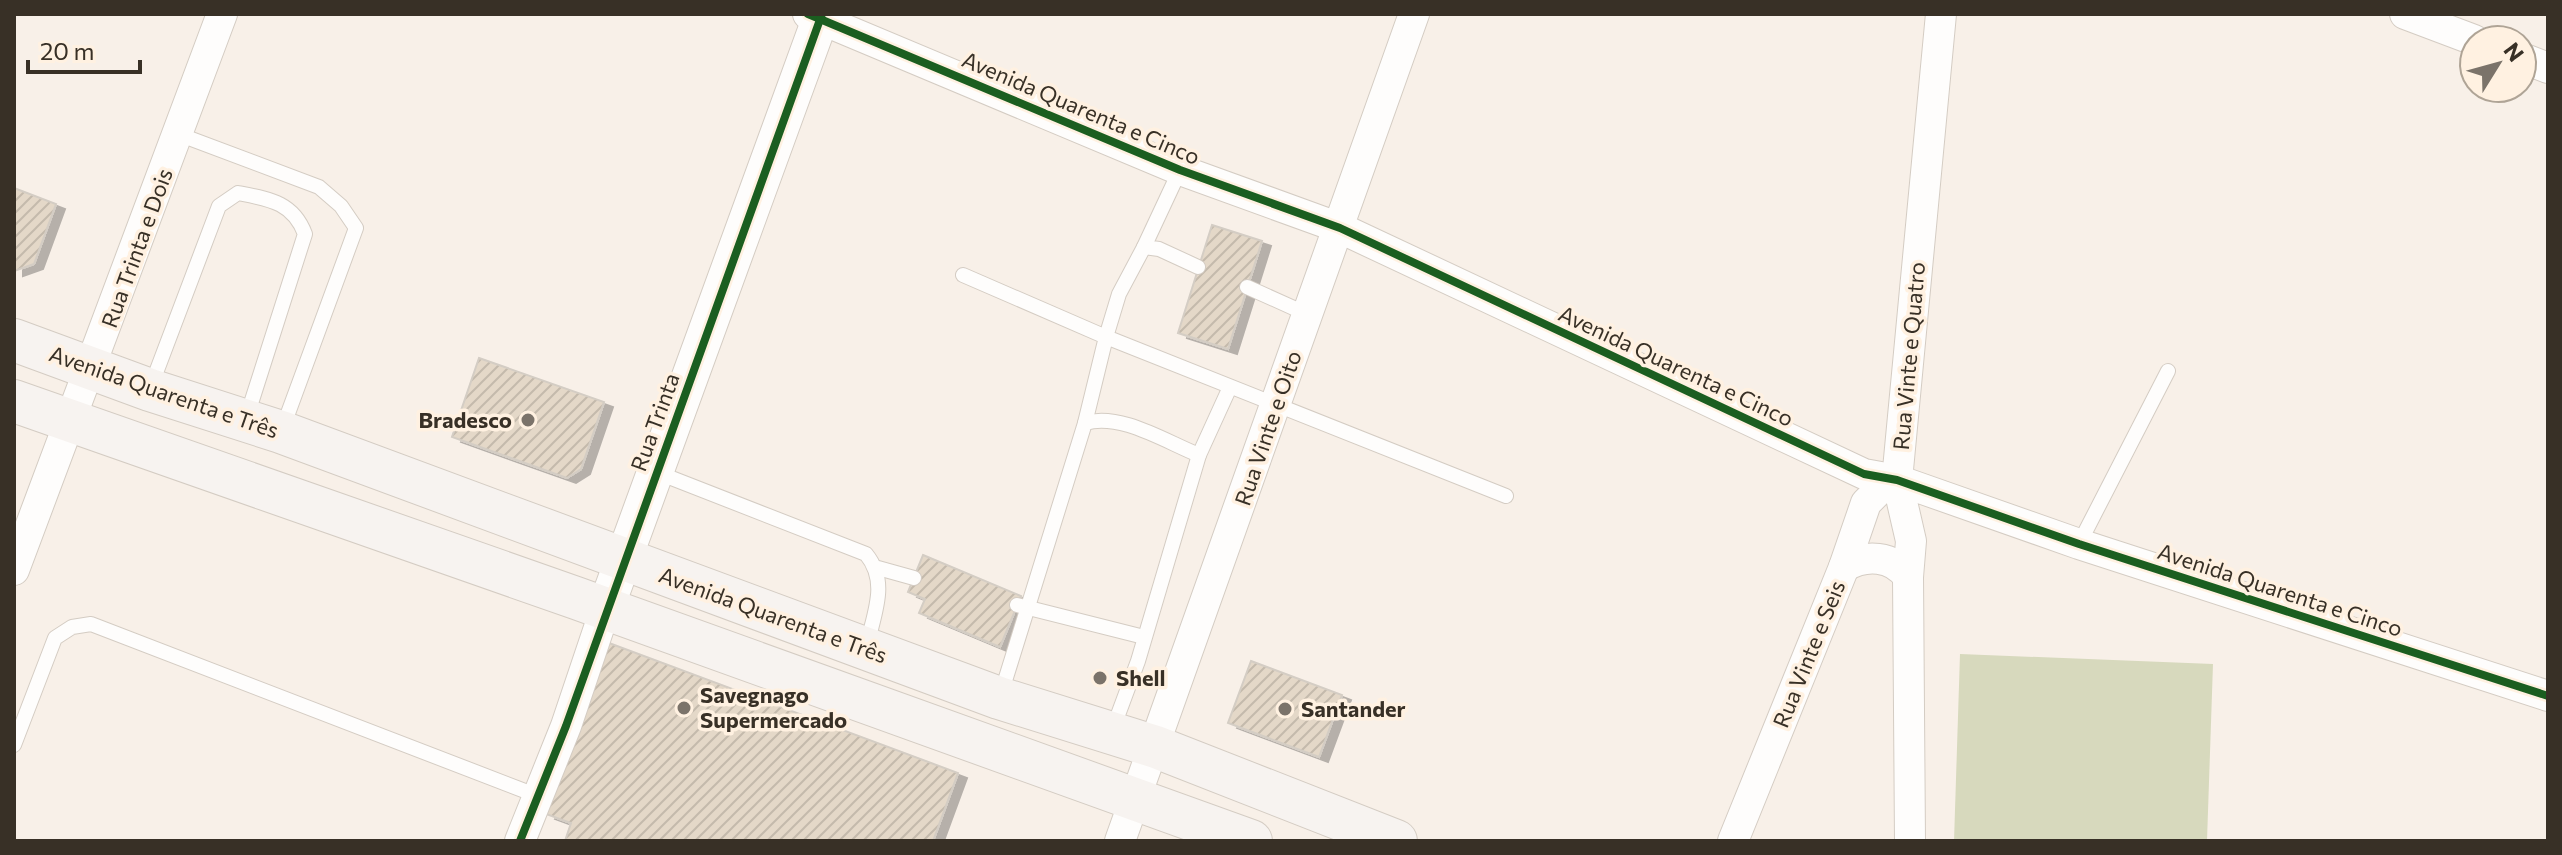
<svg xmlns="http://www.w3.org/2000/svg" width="2562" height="855" font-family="Commissioner,sans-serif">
<defs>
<pattern id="building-hatch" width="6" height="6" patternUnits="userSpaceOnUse" patternTransform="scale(2)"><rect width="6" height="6" fill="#e4d8c8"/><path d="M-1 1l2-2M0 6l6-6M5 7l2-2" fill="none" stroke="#c4baac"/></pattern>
<filter id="shadow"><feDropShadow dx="9" dy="5" stdDeviation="0" flood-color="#0004"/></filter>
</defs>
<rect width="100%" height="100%" fill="#f8f0e8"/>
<polygon fill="#d7d9bd" points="1960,654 2213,664 2207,841 1954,841"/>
<g fill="url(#building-hatch)" stroke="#d4cdc4" stroke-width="2" filter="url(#shadow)">
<polygon points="14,188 56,204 34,264 14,271"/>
<polygon points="1212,225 1262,241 1228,349 1178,333"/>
<polygon points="479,358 604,402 581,469 567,478 452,437"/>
<polygon points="923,555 1021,596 1000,647 919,613 925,599 908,592"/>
<polygon points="609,643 958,773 933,841 565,841 571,823 546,814"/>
<polygon points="1251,661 1342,695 1319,757 1228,723"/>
</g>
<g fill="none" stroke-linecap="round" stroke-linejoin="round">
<defs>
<g id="service">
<polyline points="178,134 319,187 341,206 356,228 283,427"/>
<polyline points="1180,170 1144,247 1159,249 1198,267"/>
<polyline points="1144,247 1119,294 1106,337 1506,496"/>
<polyline points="963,275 1106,337 1085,423"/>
<polyline points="1247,287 1307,314"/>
<path d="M151,386L219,206L238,193C269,199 293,202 305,234L247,416"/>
<path d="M656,472L866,554C889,582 874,613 867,645"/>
<polyline points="2079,544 2168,371"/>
<polyline points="878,568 914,578"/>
<polyline points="1017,605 1144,637"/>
<path d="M1000,697L1085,423C1120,412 1166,442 1199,455"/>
<polyline points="1112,731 1138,661 1199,455 1230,387"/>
<polyline points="14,745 55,638 72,627 91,624 538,796"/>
</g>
<g id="minor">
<polyline points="808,14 1180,170 1340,228 1864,474 1897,480 2079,544 2548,696"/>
<polyline points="2405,14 2474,40"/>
<polyline points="2522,58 2548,68"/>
<path d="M1844,567C1865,554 1893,555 1908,577"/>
<polyline points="14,570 222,14"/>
<polyline points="520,841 566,726 605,610"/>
<polyline points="1120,841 1414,14"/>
<polyline points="1733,841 1844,567 1866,503 1878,491 1897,480"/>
<polyline points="1910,841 1908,577 1911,541 1897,480 1941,14"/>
</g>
<polyline id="tertiary" points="605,610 822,14"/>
<g id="secondary">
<polyline points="14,340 150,390 281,432 999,698 1156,747 1396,841"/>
<polyline points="14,401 576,598 1251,841"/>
</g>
</defs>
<use href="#service" stroke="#d4ccc3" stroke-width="16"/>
<use href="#minor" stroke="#d4ccc3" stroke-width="32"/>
<use href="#tertiary" stroke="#d4ccc3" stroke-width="38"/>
<use href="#secondary" stroke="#d4ccc3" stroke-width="44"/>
<use href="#service" stroke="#fefdfc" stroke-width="14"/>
<use href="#minor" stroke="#fefdfc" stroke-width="30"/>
<use href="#tertiary" stroke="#fefdfc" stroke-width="36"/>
<use href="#secondary" stroke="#f7f3f0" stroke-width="42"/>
<defs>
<g id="cycleway">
<polyline points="808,14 1180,170 1340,228 1864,474 1897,480 2079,544 2548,696"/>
<polyline points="520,841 566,726 822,14"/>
</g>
</defs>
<use href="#cycleway" stroke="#fff1e1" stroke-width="13"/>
<use href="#cycleway" stroke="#1b5e20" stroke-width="8"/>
</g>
<g fill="#7b736a" stroke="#fff1e1" stroke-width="3">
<circle cx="528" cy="420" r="8"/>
<circle cx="1100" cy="678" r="8"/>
<circle cx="684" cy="708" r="8"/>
<circle cx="1285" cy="709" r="8"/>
</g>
<g text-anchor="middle" stroke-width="7" stroke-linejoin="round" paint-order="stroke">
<g font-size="22" fill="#383026" stroke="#fff1e1">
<text transform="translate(1081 108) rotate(23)" y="8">Avenida Quarenta e Cinco</text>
<text transform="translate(137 248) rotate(-70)" y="8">Rua Trinta e Dois</text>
<text transform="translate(1909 356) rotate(-85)" y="8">Rua Vinte e Quatro</text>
<text transform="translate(1676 366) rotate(25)" y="8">Avenida Quarenta e Cinco</text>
<text transform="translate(164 392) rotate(19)" y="8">Avenida Quarenta e Três</text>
<text transform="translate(655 422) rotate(-70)" y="8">Rua Trinta</text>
<text transform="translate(1268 428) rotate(-71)" y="8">Rua Vinte e Oito</text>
<text transform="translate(2280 590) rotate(18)" y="8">Avenida Quarenta e Cinco</text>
<text transform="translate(773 615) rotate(20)" y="8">Avenida Quarenta e Três</text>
<text transform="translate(1809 654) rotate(-68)" y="8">Rua Vinte e Seis</text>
</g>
<g font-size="22" font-weight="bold" fill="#383026" stroke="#fff1e1" text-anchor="start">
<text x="512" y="428" text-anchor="end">Bradesco</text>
<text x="1116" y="686">Shell</text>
<text x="700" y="703">Savegnago<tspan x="700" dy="25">Supermercado</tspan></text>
<text x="1301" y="717">Santander</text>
</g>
</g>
<rect width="2562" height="855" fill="none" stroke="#383026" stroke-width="32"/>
<g transform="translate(2498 64) rotate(53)"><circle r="38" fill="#fff1e1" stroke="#afa496" stroke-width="2"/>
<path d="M0-6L14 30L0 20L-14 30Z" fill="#7b736a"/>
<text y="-12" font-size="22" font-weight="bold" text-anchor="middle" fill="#383026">N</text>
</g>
<path d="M28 60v12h112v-12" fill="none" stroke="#383026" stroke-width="4"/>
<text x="40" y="60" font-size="24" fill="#383026" stroke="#fff1e1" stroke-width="6" paint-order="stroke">20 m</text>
</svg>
